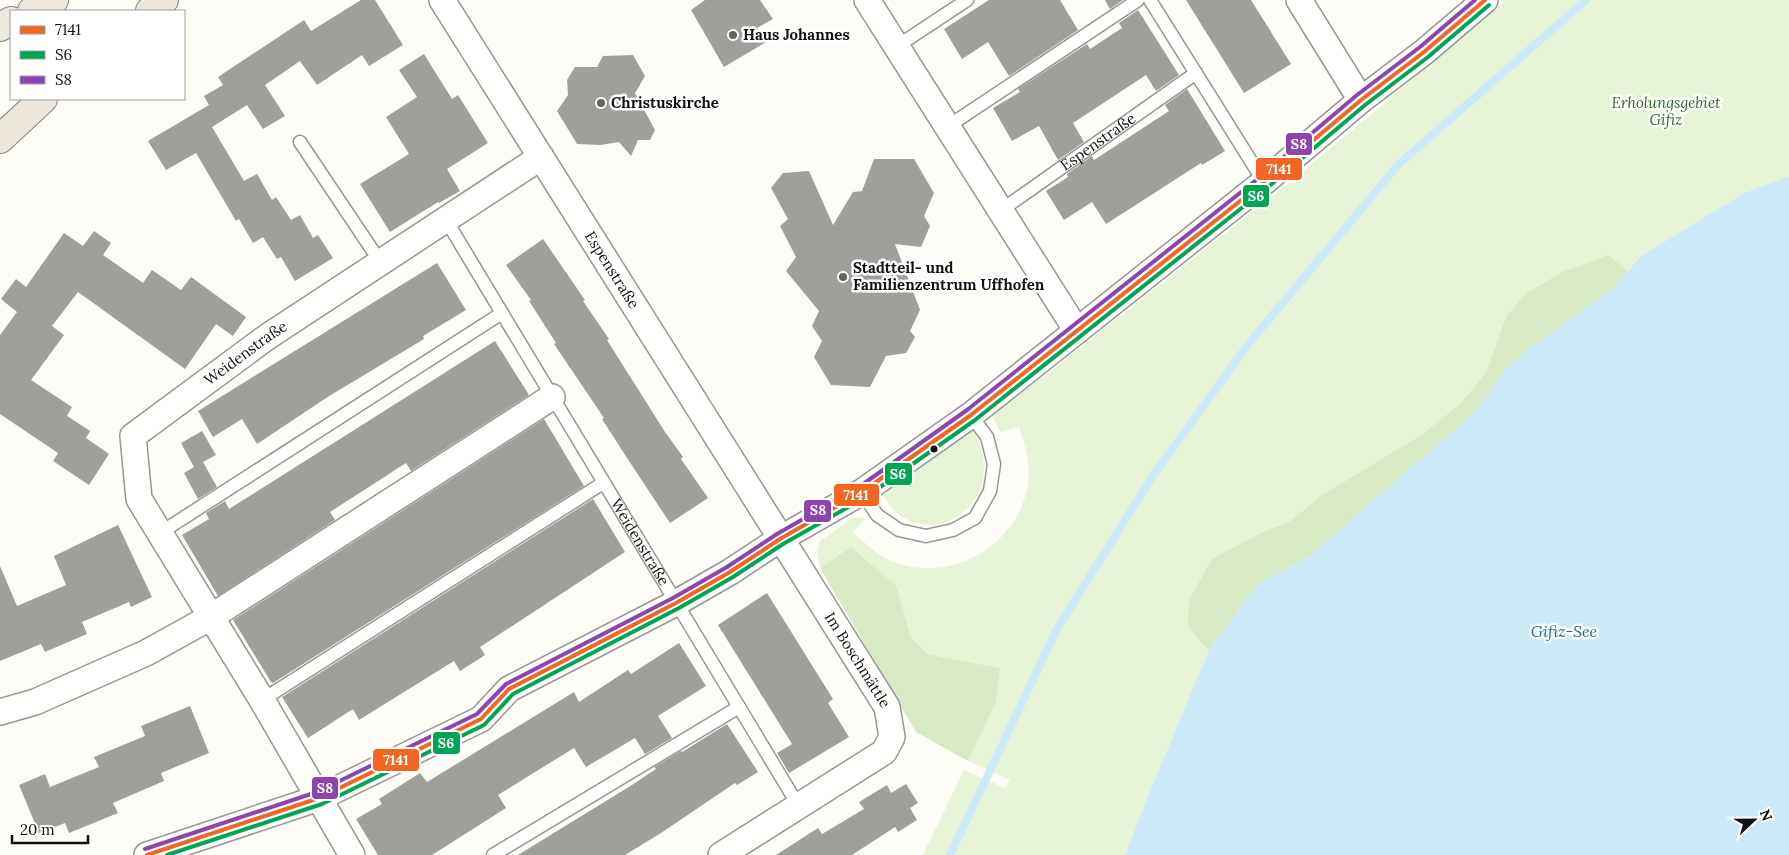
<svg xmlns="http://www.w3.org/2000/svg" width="1789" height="855" font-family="Lora,serif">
<rect width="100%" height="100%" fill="#fdfcf7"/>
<g fill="#e7f3d7">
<path d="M1506,0H1789V176L1744,193L1641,256L1611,290L1531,347L1505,369L1475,412L1308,557L1258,584L1209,650L1148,796L1125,855H923L964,770L1005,788L1010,780L968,761L996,702L1000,668L928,654L911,638L851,547L820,568L817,553L820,541L854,517L865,518L853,532C867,545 881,559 900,564C957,582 1020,542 1028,483C1031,464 1025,445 1019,427L1001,432L991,415L1053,369L1298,176Z"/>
<path d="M973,428C982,446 988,467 981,487C968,522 927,537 897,513C891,509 887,500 883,495Z"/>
</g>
<g fill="#d8eac5">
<polygon points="1608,255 1628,271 1611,290 1505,370 1475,412 1308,557 1258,584 1209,650 1200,641 1188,626 1189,600 1212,559 1263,532 1289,522 1321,496 1423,434 1461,403 1486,373 1506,317 1526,293 1563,272"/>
<polygon points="851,547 896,586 911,638 928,654 1000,668 996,702 968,761 916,732 820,568"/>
</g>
<polygon fill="#cde8f7" points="1789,176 1789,855 1125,855 1148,796 1209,650 1258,584 1308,557 1475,412 1505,370 1531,347 1611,290 1641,256 1744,193"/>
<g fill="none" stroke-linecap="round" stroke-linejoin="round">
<polyline stroke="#cde8f7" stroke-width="8" points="950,855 1057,629 1152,477 1249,343 1399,164 1586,0"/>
</g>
<g fill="#a19f9c">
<polygon points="361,0 375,0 403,45 369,66 362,55 317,85 300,61 265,85 285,116 263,129 247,105 212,127 244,181 257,174 272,200 276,197 291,220 300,215 313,238 318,235 333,258 295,281 281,257 277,259 263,237 253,243 239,219 236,221 196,153 166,170 148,141 209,105 204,96 223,85 218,77 304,20 311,31"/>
<polygon points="705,0 760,0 773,19 757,28 766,42 724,67 691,10"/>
<polygon points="989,0 1060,0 1078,30 1009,76 988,42 962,59 944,29"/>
<polygon points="1105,0 1123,0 1110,9"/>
<polygon points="1186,0 1251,0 1291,64 1244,93"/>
<polygon points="1138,10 1179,75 1156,91 1146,75 1073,123 1084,142 1058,160 1039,126 1012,141 993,108 1020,92 1018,89 1087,44 1090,49 1122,28 1119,23"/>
<polygon points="424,54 452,99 458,95 488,143 447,169 460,191 439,203 438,202 390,232 360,184 409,154 386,117 417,97 399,70"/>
<polygon points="633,55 645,76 635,93 655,130 650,140 638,140 631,156 619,142 600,145 577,144 557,111 568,95 567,80 575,67 597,67 603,56"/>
<polygon points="1187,89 1225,151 1202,165 1201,163 1106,224 1092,202 1064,220 1046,191 1068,177 1067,174 1092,156 1094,160 1169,111 1165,105"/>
<polygon points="874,159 914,159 934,193 924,216 930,226 921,247 895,244 920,310 910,331 915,337 906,353 886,356 870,387 831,385 814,357 822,341 812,326 819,311 786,271 796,257 780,226 788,219 771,188 783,173 809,171 833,225 853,192 862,191"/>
<polygon points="94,231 111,243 103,255 143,283 152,270 181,290 191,277 246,317 233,336 216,324 185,369 78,292 52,326 64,335 31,380 72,407 67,416 90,431 86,438 109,454 89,485 53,461 58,453 0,414 0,335 17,312 1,299 16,279 26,287 64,233 83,246"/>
<polygon points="543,239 585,300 583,301 609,339 607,340 665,432 683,457 681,459 708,498 670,523 627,458 602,419 604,418 554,344 556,343 529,301 531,300 506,265"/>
<polygon points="437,263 466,310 423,336 424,339 326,398 257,444 242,419 213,437 198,411"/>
<polygon points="495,341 529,395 411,471 406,463 330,512 335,520 218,596 182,535 209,519 206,513 225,501 229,509"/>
<polygon points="544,419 584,486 273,683 271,682 233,620"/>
<polygon points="202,431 216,455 203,462 217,487 198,499 184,473 194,467 181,443"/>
<polygon points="593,499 625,552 480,647 485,655 460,671 454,661 359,720 353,709 308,738 282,697"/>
<polygon points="118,525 152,597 131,607 129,602 82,622 87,634 45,652 41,644 0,661 0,566 17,606 66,585 54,556"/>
<polygon points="767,593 833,699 828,703 849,737 789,773 777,753 792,744 718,625"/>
<polygon points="679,643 706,686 658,716 672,738 645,754 635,738 586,767 574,748 498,795 506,808 432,855 378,855 356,819 382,804 379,799 420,773 427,782 574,692 579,702 628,670 631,674"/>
<polygon points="190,706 209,753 161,773 164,781 113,803 118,813 69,833 65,823 39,833 19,785 45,774 50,787 99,767 94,757 145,736 141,726"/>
<polygon points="727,724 758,772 737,785 735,783 661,833 625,855 518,855 632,785 656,769 654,767 681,751 682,752"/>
<polygon points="906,784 918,803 910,808 917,820 898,832 895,827 852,855 776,855 818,828 822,834 864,809 859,802 887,785 891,793"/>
</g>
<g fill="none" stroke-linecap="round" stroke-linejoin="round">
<defs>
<g id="service">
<polyline points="1150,0 1264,182"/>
<polyline points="896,47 967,0"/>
<polyline points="947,127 1138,0"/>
<polyline points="300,142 381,263"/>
<path id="s1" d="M1000,211L1196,73"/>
<path id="s2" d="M446,220L798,805"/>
<polyline points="862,492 877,515 899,530 926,536 953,530 975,518 990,491 994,464 987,437 971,415"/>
<polyline points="160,533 502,313"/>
<polyline points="262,700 603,483"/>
<polyline points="493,855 739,707"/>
</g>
<g id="minor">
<path id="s3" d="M442,0L887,707L892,737L884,752L721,855"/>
<polyline points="867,0 1077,331"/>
<polyline points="1299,0 1361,100"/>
<polyline points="0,712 35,702 146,653 211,617 552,397"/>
<polyline points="147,855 319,798 481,719 509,689 676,603 730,572 780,539 862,492 971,415 1264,182 1361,100 1424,52 1485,0"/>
<path id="s4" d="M352,855L262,700L139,499L133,436L267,337L541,157"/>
</g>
<g id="primary">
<polyline points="32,11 54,0"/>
<polyline points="0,27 11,21"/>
</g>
<g id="trunk">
<polyline points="150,11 164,0"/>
<polyline points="0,139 43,99"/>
</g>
</defs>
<use href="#service" stroke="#979795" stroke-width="15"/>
<use href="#minor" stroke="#979795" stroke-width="28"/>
<use href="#primary" stroke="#858482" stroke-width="30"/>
<use href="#trunk" stroke="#858482" stroke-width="30"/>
<use href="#service" stroke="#fffffe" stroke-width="12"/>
<use href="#minor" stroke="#fffffe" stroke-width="25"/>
<use href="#primary" stroke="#ede9dc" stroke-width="28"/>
<use href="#trunk" stroke="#ece5da" stroke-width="28"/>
<defs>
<polyline id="bus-1" points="147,855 319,798 481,719 509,689 676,603 730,572 780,539 862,492 971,415 1264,182 1361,100 1424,52 1485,0"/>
<polyline id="bus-2" points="167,855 322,804 484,725 513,694 679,608 733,577 783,544 866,497 975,420 1268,187 1365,105 1428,57 1489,5"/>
<polyline id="bus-3" points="145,849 317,792 477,714 506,684 673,598 727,567 777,534 859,487 967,410 1260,177 1357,95 1420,47 1475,0"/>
</defs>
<use href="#bus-1" stroke="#fff" stroke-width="8"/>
<use href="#bus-2" stroke="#fff" stroke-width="8"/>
<use href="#bus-3" stroke="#fff" stroke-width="8"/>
<use href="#bus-1" stroke="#f26522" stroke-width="4"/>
<use href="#bus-2" stroke="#00a651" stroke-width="4"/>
<use href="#bus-3" stroke="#8e44ad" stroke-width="4"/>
</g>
<g fill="#646362" stroke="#fff" stroke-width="2">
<circle cx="733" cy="35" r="5"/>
<circle cx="601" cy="103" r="5"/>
<circle cx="843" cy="277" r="5"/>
</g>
<circle fill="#111" stroke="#fff" stroke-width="2" cx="934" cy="449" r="4.5"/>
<g text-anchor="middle" stroke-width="5" stroke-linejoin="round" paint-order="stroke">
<g font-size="15" font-weight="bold" fill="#111" stroke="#fff" text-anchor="start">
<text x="743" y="40">Haus Johannes</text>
<text x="611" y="108">Christuskirche</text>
<text x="853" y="273">Stadtteil- und<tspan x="853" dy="17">Familienzentrum Uffhofen</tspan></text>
</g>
<g font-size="15" font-style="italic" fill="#2f6b1f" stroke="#fff">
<text x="1666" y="108">Erholungsgebiet<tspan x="1666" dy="17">Gifiz</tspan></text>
</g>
<g font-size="15" fill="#111" stroke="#fff">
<text dy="5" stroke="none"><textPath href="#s1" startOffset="120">Espenstraße</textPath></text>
<text dy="5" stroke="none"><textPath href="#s3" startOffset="319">Espenstraße</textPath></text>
<text dy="5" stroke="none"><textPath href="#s4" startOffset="618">Weidenstraße</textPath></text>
<text dy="5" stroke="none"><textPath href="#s2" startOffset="376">Weidenstraße</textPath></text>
<text dy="5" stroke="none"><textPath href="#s3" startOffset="780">Im Boschmättle</textPath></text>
</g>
<g font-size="16" font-style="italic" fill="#1768a6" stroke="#fff">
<text x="1564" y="637">Gifiz-See</text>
</g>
</g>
<g stroke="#fff" stroke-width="2">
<rect x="1285" y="132" width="28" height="24" rx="5" fill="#8e44ad"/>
<rect x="1255" y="157" width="48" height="24" rx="5" fill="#f26522"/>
<rect x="1242" y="184" width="28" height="24" rx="5" fill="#00a651"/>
<rect x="884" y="462" width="29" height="24" rx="5" fill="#00a651"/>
<rect x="833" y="483" width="47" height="24" rx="5" fill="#f26522"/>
<rect x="803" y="499" width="29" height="24" rx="5" fill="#8e44ad"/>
<rect x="432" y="731" width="29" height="24" rx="5" fill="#00a651"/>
<rect x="372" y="748" width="48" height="24" rx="5" fill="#f26522"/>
<rect x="311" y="776" width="28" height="24" rx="5" fill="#8e44ad"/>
</g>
<g font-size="14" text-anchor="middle" font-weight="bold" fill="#fff">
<text x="1299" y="149">S8</text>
<text x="1279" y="174">7141</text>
<text x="1256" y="201">S6</text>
<text x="898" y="479">S6</text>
<text x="856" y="500">7141</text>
<text x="818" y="515">S8</text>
<text x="446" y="748">S6</text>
<text x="396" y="765">7141</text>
<text x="325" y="793">S8</text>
</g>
<rect x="10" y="10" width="175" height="90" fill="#ffffff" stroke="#a0a0a0"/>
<rect x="20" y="26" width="25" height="8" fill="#f26522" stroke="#a0a0a0"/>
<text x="55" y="35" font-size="15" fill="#111111">7141</text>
<rect x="20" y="51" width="25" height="8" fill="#00a651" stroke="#a0a0a0"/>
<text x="55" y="60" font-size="15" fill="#111111">S6</text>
<rect x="20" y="76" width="25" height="8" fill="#8e44ad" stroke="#a0a0a0"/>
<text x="55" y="85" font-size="15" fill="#111111">S8</text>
<g transform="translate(1754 820) rotate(68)" stroke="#ffffff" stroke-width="4" paint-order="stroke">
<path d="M0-4L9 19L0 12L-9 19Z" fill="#111111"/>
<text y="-8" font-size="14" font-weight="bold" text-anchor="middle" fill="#111111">N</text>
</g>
<path d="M12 835v8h76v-8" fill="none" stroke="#111111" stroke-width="2.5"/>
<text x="20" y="835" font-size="15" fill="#111111" stroke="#ffffff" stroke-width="4" paint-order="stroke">20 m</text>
</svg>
